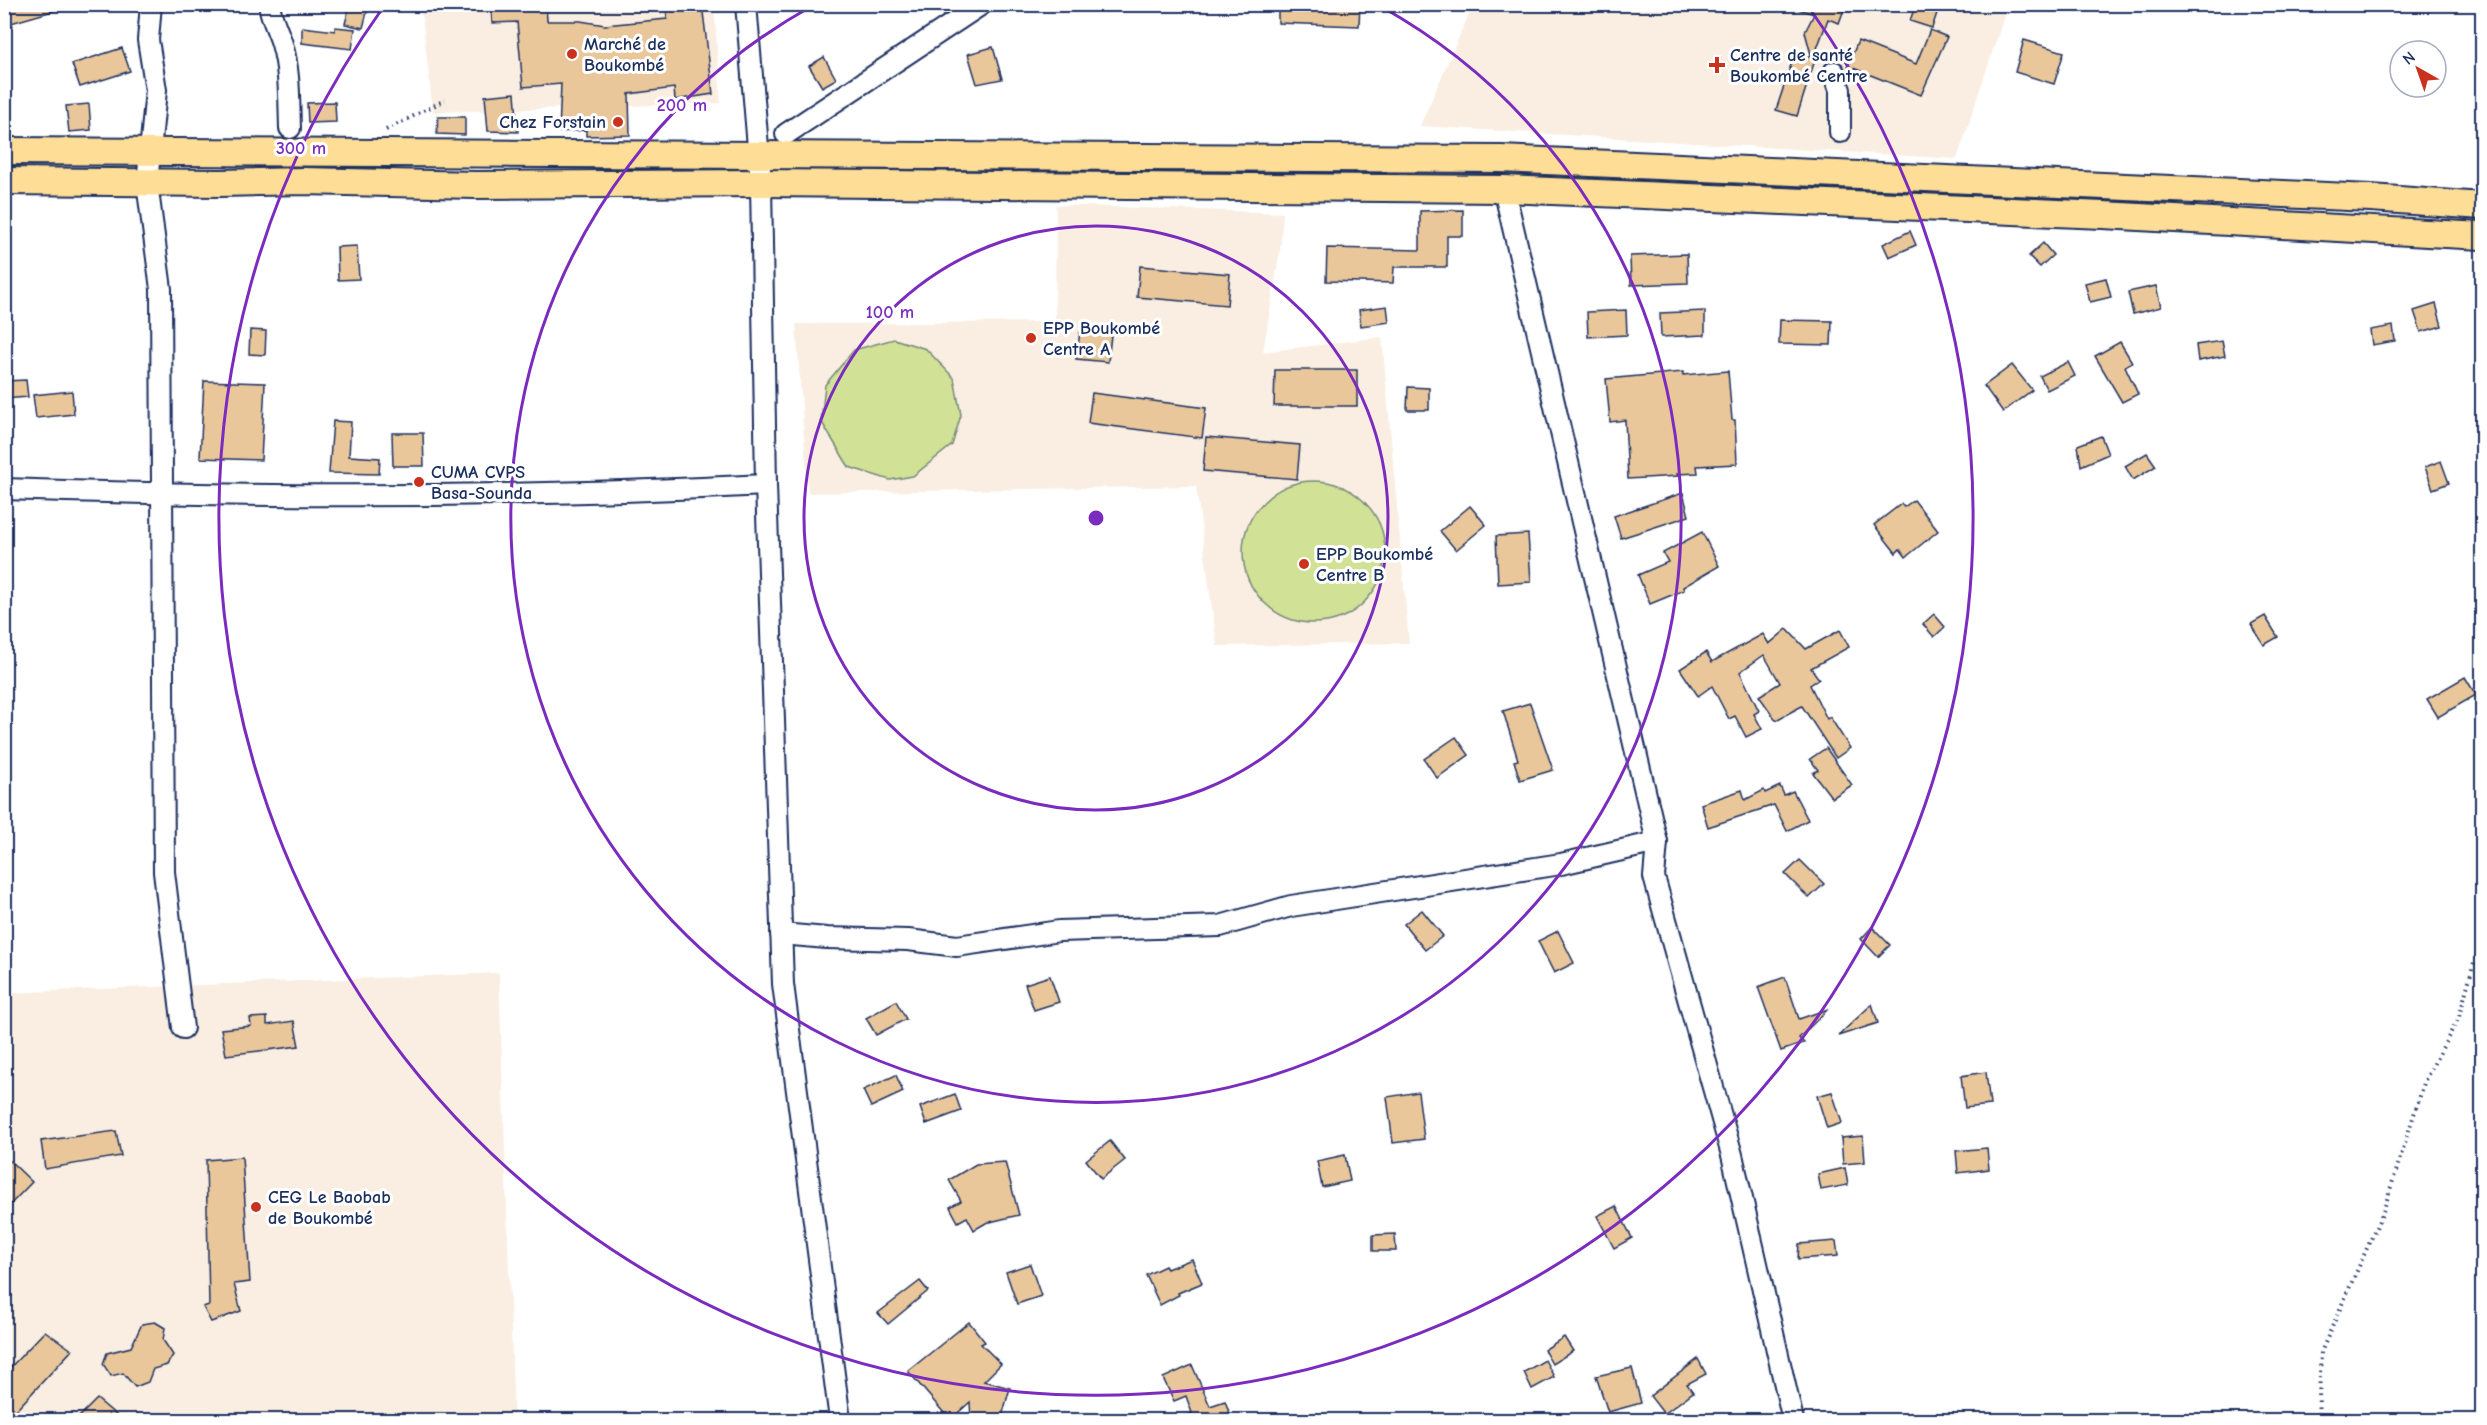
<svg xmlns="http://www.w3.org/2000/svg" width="2487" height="1425" font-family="'Comic Neue',sans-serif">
<rect width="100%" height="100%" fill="#fff"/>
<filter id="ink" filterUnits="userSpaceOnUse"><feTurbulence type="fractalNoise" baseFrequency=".0167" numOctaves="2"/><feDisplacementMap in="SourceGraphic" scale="12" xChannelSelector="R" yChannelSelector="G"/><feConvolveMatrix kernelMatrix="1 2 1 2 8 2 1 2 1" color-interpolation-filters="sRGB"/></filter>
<g filter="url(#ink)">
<g fill="#f9eee1">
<polygon points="421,5 714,5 721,103 433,112"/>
<polygon points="1473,5 2008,5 1957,159 1420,126"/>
<polygon points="1056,205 1283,213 1280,251 1263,352 1382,337 1409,643 1217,646 1196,486 808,493 796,324 1055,322"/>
<polygon points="499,973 514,1420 5,1420 4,993"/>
</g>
<g fill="#d1e296" stroke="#76887a" stroke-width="1.5">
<polygon points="894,339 926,349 954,378 961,415 952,445 913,476 890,480 849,467 821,421 825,385 854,350"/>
<circle cx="1314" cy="552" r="71"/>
</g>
<g fill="#eac79b" stroke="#1b2f5e" stroke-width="1.5">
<polygon points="4,4 60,4 60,9 4,25"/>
<polygon points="350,4 369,4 363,28 345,24"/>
<polygon points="521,4 546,4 547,21 580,21 605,25 667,19 666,4 702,4 713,94 675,100 674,88 629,94 630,135 586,136 586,130 559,132 561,84 523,87 517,22 492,23 491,7"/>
<polygon points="1278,4 1360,4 1359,26 1278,23"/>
<polygon points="1793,4 1846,4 1839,23 1828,19 1813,59 1815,60 1797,116 1776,110 1795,53 1812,58 1805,32 1814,14 1792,7"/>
<polygon points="1915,6 1937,13 1932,28 1910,21"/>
<polygon points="302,27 335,31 335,27 355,29 352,49 302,43"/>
<polygon points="1930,30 1947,37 1921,95 1848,66 1858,41 1916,64"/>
<polygon points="2024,40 2064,52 2054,84 2015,72"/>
<polygon points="993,47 1002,79 977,84 968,54"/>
<polygon points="122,48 130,71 80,87 72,64"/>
<polygon points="824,57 836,79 822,87 809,66"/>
<polygon points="515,93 518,132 488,131 485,96"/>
<polygon points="335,102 336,122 308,123 307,103"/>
<polygon points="89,104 91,130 69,132 66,106"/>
<polygon points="438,117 465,117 465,135 437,134"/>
<polygon points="1463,210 1463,236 1447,236 1447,267 1394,267 1393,283 1326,281 1327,248 1420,250 1420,211"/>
<polygon points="1910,231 1916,245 1889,257 1883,244"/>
<polygon points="2043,243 2053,255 2040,267 2029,256"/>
<polygon points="357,246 359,279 338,280 337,247"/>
<polygon points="1687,254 1688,283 1631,285 1630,256"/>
<polygon points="1140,266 1230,274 1227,305 1137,297"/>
<polygon points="2106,278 2111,297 2090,302 2085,283"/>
<polygon points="2156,286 2161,307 2133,314 2128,292"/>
<polygon points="2436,304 2442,326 2421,332 2414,311"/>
<polygon points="1387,306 1389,322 1361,326 1359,310"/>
<polygon points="1626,310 1627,335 1588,337 1587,312"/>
<polygon points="1705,311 1705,335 1661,337 1660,313"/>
<polygon points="1780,320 1832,321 1831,345 1779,344"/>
<polygon points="2393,326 2395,341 2372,345 2370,330"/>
<polygon points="250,330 266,331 265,355 249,354"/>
<polygon points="1080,332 1111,335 1108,362 1076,359"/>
<polygon points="2222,341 2225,356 2198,361 2196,345"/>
<polygon points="2120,342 2132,362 2125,366 2138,394 2122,402 2095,356"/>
<polygon points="2068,362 2075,376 2047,390 2040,376"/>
<polygon points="2012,365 2032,390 2003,412 1984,386"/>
<polygon points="1275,370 1357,370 1357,406 1274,406"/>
<polygon points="1728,371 1732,420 1735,420 1737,464 1697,466 1698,473 1677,474 1678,476 1628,479 1625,420 1610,422 1606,379 1683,372 1683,375"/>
<polygon points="26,380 28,397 4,399 4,381"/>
<polygon points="204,381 265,383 261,460 200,458"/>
<polygon points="1408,387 1429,388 1429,410 1407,410"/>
<polygon points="72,391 74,414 36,418 33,395"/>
<polygon points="1092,393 1206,408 1202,438 1088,423"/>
<polygon points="333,421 351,422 349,456 380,458 379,474 329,473"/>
<polygon points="392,433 423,433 424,466 393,466"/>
<polygon points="2101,436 2108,454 2081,466 2078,445"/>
<polygon points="1206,437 1300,445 1297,479 1203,471"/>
<polygon points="2147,453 2156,466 2133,480 2125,466"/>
<polygon points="2441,461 2449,483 2433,489 2425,467"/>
<polygon points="1683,493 1689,516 1621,538 1614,516"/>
<polygon points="1914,500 1938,531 1906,557 1900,549 1896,553 1874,525 1901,504 1904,507"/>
<polygon points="1470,506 1486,525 1456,550 1440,531"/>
<polygon points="1702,532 1719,566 1683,587 1684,590 1650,604 1638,575 1668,562 1663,553"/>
<polygon points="1528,534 1531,582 1498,584 1496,536"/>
<polygon points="1934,614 1945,627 1934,637 1923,624"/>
<polygon points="2265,616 2278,637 2264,645 2251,624"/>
<polygon points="1787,629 1806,649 1840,630 1849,647 1811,668 1819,679 1810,685 1827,719 1830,717 1850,748 1836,758 1802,706 1776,720 1759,696 1780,683 1764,655 1740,672 1759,711 1754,714 1762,729 1746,737 1735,716 1729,719 1712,686 1698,696 1680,669 1706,652 1712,662 1763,634 1769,644"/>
<polygon points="2465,677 2476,695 2438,717 2427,699"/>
<polygon points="1530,703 1553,770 1520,780 1514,761 1518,760 1503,711"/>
<polygon points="1456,737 1469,755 1437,778 1424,759"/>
<polygon points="1826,748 1852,785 1832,798 1813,773 1818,770 1810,759"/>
<polygon points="1780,786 1784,795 1793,791 1808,820 1787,831 1774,805 1708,827 1701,804 1742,790 1745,800 1764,790 1765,793"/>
<polygon points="1800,860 1824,884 1809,898 1785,874"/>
<polygon points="1422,910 1443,936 1425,950 1404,924"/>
<polygon points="1872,927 1890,945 1878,957 1861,939"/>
<polygon points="1558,931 1574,963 1554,973 1538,941"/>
<polygon points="1050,976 1059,1002 1034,1010 1025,984"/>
<polygon points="1785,977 1799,1019 1828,1009 1799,1038 1804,1043 1781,1051 1758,987"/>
<polygon points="896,1001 906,1019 876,1035 866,1018"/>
<polygon points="1872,1004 1878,1023 1838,1036"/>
<polygon points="267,1017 267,1025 294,1021 299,1046 226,1055 221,1029 251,1026 250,1018"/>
<polygon points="1986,1072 1990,1105 1965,1108 1961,1076"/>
<polygon points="896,1075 903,1092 871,1107 863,1090"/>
<polygon points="1418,1092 1424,1139 1393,1143 1387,1097"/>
<polygon points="1832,1092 1842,1123 1827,1128 1817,1096"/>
<polygon points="955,1094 961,1111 926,1124 920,1107"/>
<polygon points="116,1131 121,1156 45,1169 41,1141"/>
<polygon points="1863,1136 1865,1162 1843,1164 1841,1138"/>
<polygon points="1110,1141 1125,1160 1101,1179 1086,1160"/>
<polygon points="1987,1148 1989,1169 1958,1173 1956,1151"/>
<polygon points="4,1155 32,1182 4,1211"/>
<polygon points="1345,1155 1350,1181 1322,1187 1317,1161"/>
<polygon points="242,1157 250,1282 234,1284 241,1311 211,1322 203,1307 209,1305 206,1160"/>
<polygon points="1005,1162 1019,1215 986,1223 974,1230 967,1217 958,1222 950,1207 961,1201 949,1180 976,1164"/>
<polygon points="1845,1168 1848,1185 1821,1190 1818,1174"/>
<polygon points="1616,1206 1632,1238 1614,1248 1597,1216"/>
<polygon points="1395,1234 1396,1251 1373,1251 1373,1235"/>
<polygon points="1836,1241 1838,1256 1798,1259 1799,1244"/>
<polygon points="1192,1259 1202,1283 1178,1293 1179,1295 1160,1305 1146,1275 1165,1266 1167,1269"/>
<polygon points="1030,1264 1041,1296 1017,1304 1006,1272"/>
<polygon points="920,1281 928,1291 888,1324 878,1313"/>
<polygon points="155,1322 165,1328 163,1340 173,1355 167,1365 153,1369 148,1382 135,1387 123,1373 111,1376 103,1364 107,1353 131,1347 142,1324"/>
<polygon points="969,1322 985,1342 981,1344 1001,1364 984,1381 1010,1388 1001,1420 971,1420 970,1402 950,1420 908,1371"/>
<polygon points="45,1331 72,1350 7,1420 4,1420 4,1374"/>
<polygon points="1564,1337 1573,1351 1552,1364 1544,1350"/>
<polygon points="1698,1359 1706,1374 1687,1384 1693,1392 1664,1414 1650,1396"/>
<polygon points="1545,1360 1554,1377 1532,1389 1524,1372"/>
<polygon points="1192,1365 1210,1406 1225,1401 1232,1420 1177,1420 1192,1413 1186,1396 1174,1401 1163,1378"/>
<polygon points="1632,1368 1641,1403 1608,1412 1596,1376"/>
<polygon points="97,1399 122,1420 76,1420"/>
</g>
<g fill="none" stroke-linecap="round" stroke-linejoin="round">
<defs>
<g id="minor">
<polyline points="151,4 148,40 156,90 147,183 161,289 164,872 183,1028"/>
<path d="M269,4C271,19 278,30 282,44C290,71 289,100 290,128"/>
<polyline points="746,4 761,183 766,485 783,984 840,1420"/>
<polyline points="1834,72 1840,90 1840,132"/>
<polyline points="786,134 982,4"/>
<polyline points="1504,189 1657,842 1654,877 1732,1155 1793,1420"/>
<path d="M4,489C258,498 513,498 766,485"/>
<polyline points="781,934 827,938 908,940 957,946 1059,931 1220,926 1291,906 1561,864 1657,842"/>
</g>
<g id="major">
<polyline points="4,151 1501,159 2371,198 2482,206"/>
<polyline points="4,181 220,183 304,181 475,185 761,183 1504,189 2103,215 2482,236"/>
</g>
</defs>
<use href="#minor" stroke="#1b2f5e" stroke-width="24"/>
<use href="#major" stroke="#1b2f5e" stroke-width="30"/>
<g stroke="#1b2f5e" stroke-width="4" stroke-dasharray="1.5 4.5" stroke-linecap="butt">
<polyline points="386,130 445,100"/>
<polyline points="2318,1420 2321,1352 2383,1212 2425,1080 2459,1017 2476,955"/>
</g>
<use href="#minor" stroke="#fff" stroke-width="20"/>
<use href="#major" stroke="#fedd96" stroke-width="26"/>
</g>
</g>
<g fill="none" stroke="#7b2cbf" stroke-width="3">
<circle cx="1096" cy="518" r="292"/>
<path d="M1380 6A585 585 0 1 1 812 6"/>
<path d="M1810 9A877 877 0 1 1 382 9"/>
</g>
<g fill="#c8321e" stroke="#fff" stroke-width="2">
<circle cx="572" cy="54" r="6"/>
<path d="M1714 56h6v6h6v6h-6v6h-6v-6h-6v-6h6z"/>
<circle cx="618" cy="122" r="6"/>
<circle cx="1031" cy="338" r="6"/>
<circle cx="419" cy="482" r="6"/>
<circle cx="1304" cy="564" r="6"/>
<circle cx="256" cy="1207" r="6"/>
</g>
<g text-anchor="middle" stroke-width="6" stroke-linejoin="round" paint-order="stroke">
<g font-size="18" font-weight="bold" fill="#1b2f5e" stroke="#fff" text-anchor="start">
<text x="584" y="50">Marché de<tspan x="584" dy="21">Boukombé</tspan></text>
<text x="1730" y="61">Centre de santé<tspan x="1730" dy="21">Boukombé Centre</tspan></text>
<text x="606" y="128" text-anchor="end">Chez Forstain</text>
<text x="1043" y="334">EPP Boukombé<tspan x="1043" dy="21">Centre A</tspan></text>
<text x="431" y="478">CUMA CVPS<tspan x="431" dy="21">Basa-Sounda</tspan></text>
<text x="1316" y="560">EPP Boukombé<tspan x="1316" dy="21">Centre B</tspan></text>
<text x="268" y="1203">CEG Le Baobab<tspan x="268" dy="21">de Boukombé</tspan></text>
</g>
</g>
<circle cx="1096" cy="518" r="9" fill="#7b2cbf" stroke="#fff" stroke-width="3"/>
<g font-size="18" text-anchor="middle" font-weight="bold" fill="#7b2cbf" stroke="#fff" stroke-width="6" stroke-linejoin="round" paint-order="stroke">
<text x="682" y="111">200 m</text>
<text x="301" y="154">300 m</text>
<text x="890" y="318">100 m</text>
</g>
<rect width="2487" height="1425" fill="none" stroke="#fff" stroke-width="24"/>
<rect x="12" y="12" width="2463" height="1401" fill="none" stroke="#1b2f5e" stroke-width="2" filter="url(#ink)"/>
<g transform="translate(2418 69) rotate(320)"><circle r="28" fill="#ffffff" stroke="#a4acbf" stroke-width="1.5"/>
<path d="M0-4.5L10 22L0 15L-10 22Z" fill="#c8321e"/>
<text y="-9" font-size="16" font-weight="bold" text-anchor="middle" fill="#1b2f5e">N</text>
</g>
</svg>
